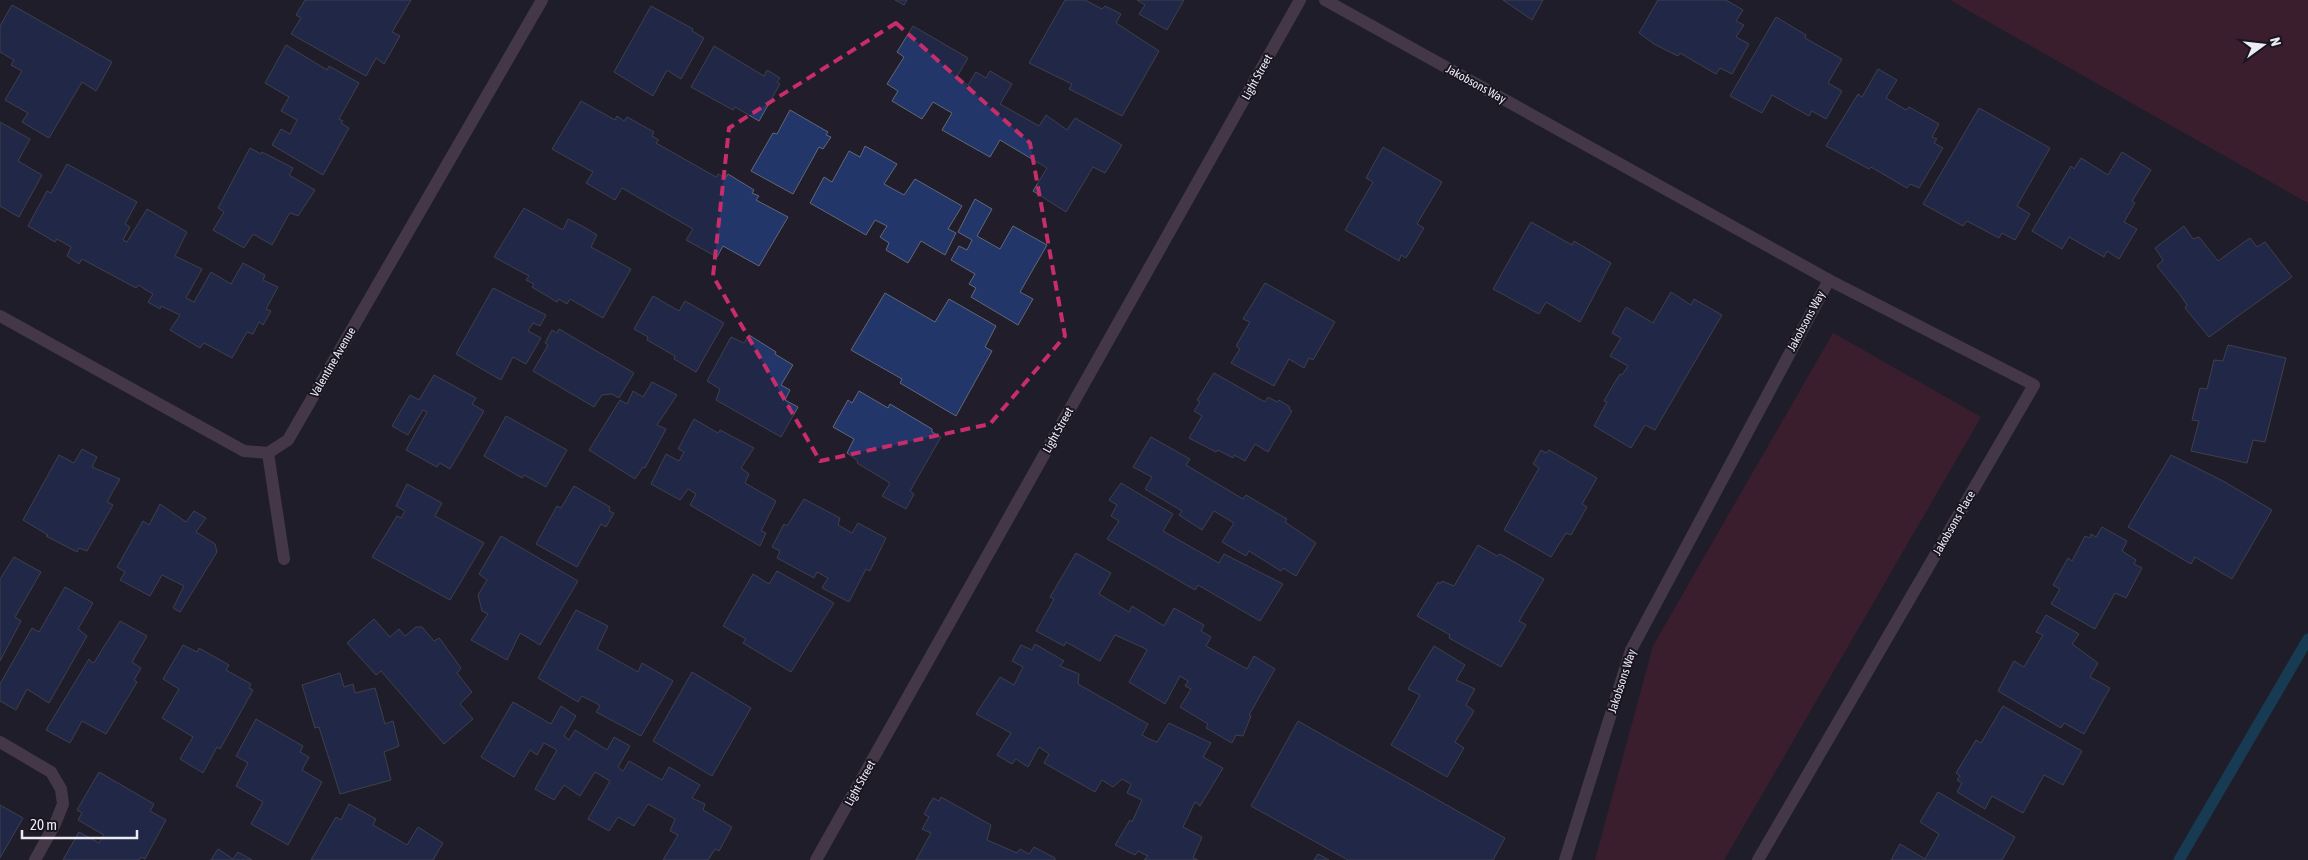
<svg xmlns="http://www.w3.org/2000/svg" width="2308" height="860" font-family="'Asap Condensed',sans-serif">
<rect width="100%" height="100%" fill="#211d2a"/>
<g fill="#5a1f33">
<polygon points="1950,0 2308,0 2308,203"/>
<polygon points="1833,333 1981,417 1724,860 1595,860 1653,646"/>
</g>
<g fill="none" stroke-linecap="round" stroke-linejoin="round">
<polyline stroke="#0c6085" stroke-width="11" points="2179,860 2308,639"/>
</g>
<g fill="#23366a" stroke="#626877">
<polygon points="305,0 411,0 392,32 400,36 384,64 376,58 366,76 291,34 301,18 296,15"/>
<polygon points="895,0 907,0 904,5"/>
<polygon points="1065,0 1085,0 1102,9 1105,6 1121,14 1116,23 1159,51 1122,116 1073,91 1069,89 1072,84 1029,63"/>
<polygon points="1137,0 1184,0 1167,30 1139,14 1145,5"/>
<polygon points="1503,0 1543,0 1532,20"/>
<polygon points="1658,0 1726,0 1743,10 1736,21 1744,25 1736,37 1749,44 1732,74 1720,68 1716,74 1680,53 1678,56 1654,44 1639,33"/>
<polygon points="12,5 112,62 96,91 82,82 49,138 22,122 28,113 5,100 22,71 11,65 14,60 0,52 0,26"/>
<polygon points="651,6 693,29 692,31 704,38 681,79 667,70 653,96 614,72"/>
<polygon points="1776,17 1806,35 1805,38 1842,59 1828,83 1842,91 1826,119 1812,111 1809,116 1772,95 1762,113 1730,96"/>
<polygon points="913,26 968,58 956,78 968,85 976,72 986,78 990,71 1012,84 1000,104 1039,126 1046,115 1067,130 1075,118 1122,145 1105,173 1093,167 1066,212 1033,191 1047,168 1000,140 990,157 942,130 952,113 933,102 922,119 892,101 898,91 887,84 904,57 897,52"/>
<polygon points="286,45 327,70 329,66 359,83 339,119 343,121 341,123 349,128 323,175 272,145 281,129 290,134 297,120 281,111 289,97 265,83"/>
<polygon points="714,46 764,76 767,70 780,78 777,82 780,84 759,121 735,107 733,110 691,87"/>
<polygon points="1878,69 1897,80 1886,98 1906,110 1909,107 1939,124 1932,137 1937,139 1934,143 1943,148 1919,188 1910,184 1907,188 1871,167 1869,169 1826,146 1858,94 1862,97"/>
<polygon points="581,101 615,120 617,116 624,121 627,117 654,132 652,136 659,140 656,143 716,177 718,174 725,178 728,174 754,190 752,193 759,196 756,200 788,217 759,266 723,246 717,257 686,240 693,229 622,188 615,200 586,183 593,172 552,149"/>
<polygon points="1979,108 2050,148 2017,206 2030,214 2015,240 2002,233 1999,238 1967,221 1963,226 1923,204"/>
<polygon points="790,110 828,132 826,135 831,137 823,149 819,147 793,194 751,171 773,133 777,134"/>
<polygon points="0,122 30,139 18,161 42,175 19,217 0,206"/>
<polygon points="865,146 897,164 884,184 904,195 915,179 962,206 948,229 956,233 945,255 921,241 908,263 886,250 889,243 880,237 887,226 875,220 866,235 810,203 824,177 832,182 849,151 860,157"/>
<polygon points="1383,147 1442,182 1417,224 1424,228 1406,258 1401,255 1399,261 1345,230 1373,182 1366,178"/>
<polygon points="250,148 261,154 262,152 293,168 289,175 315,190 298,216 291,213 289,214 272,245 253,234 244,248 213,230 224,212 218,208"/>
<polygon points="2122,152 2151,170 2132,201 2135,203 2124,222 2137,229 2119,259 2107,251 2104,257 2069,237 2062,249 2032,231 2071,166 2074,169 2081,158 2108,175"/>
<polygon points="67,164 137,202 125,224 130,227 123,240 127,242 147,209 187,232 175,256 202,269 186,298 194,302 211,272 231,284 243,263 265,275 263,280 278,287 266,309 271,311 263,325 259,322 253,334 247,332 232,358 204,343 200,348 170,330 180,315 161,306 160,309 148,302 153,294 143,288 139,285 136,288 82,259 79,264 67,256 71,247 57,239 55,242 28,226 47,191 51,193"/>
<polygon points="975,199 992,209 977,236 1000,249 1013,226 1047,245 1020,292 1033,299 1018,325 971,297 976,288 969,284 975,274 951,260 959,246 967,250 972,240 958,232"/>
<polygon points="524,208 563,230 568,219 584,227 597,235 591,247 631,269 603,318 570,299 567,304 559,299 557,302 532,287 534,284 526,280 529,276 494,257"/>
<polygon points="1531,222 1572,245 1574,241 1611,263 1580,322 1546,302 1539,314 1493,289"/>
<polygon points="2184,226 2193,239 2199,237 2218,261 2250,238 2257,247 2265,242 2292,277 2209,337 2185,308 2187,305 2181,296 2157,266 2163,260 2155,248"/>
<polygon points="1265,283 1335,322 1313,360 1309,358 1304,368 1289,359 1274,386 1231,363 1240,349 1236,346 1250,322 1243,319"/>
<polygon points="493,288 546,315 540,326 533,323 528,331 541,338 526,364 513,357 501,380 456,354"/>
<polygon points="1671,292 1691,305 1694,299 1722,315 1655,430 1645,425 1631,448 1594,426 1607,402 1604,401 1612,387 1620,374 1622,375 1628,366 1610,356 1621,338 1612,333 1626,307 1653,323"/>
<polygon points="885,293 935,322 949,299 996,326 985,347 992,351 956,416 900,383 902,379 851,350"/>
<polygon points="653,296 679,311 685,301 724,323 696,372 674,359 675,356 647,340 648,337 634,329"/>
<polygon points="559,329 634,373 619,398 612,394 602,395 594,407 533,371 548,345 545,343 552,330 557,333"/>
<polygon points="749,335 776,352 775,354 793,365 781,385 790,390 785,400 798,407 781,437 716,400 720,389 707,381 731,337 744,343"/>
<polygon points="2228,345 2286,358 2265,442 2253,440 2247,463 2191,451 2199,421 2192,420 2200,388 2207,389 2214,360 2223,361"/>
<polygon points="1214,373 1265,402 1268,397 1277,402 1279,400 1290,407 1289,409 1292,411 1268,452 1255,444 1245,461 1234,455 1233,458 1218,450 1216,452 1189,438 1202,416 1194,411 1200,402 1197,400"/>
<polygon points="434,375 476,398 472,404 484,411 450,469 440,463 437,467 406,450 427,412 423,410 408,435 392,426 410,395 419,400"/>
<polygon points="652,382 677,395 657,425 666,429 645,468 643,467 635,479 589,450 620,400 627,404 633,391 643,397"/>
<polygon points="859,391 888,408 890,404 932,429 932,432 941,437 910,491 914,494 906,509 882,496 890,483 857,463 858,461 847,453 854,439 833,427 848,400 852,403"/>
<polygon points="506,416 567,450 546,487 524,475 522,478 484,456"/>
<polygon points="694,419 718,433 720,430 754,448 741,468 749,474 745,483 776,501 761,531 766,533 760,546 690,505 696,494 688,489 680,500 651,484 666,454 679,461 684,452 678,449"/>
<polygon points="1151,437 1190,459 1186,465 1243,499 1246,495 1287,519 1285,522 1316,543 1296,576 1283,568 1281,571 1249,551 1246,556 1222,542 1234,523 1214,511 1202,530 1179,515 1182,511 1145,489 1152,477 1133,467"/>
<polygon points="82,449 97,457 92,467 120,479 107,502 113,505 87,551 79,548 77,552 46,536 48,535 23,520 59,455 74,463"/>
<polygon points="1541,450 1546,453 1549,450 1597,478 1582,504 1587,507 1571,535 1566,533 1551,557 1504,530 1539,468 1533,464"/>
<polygon points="2171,455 2223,481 2272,510 2232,579 2195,557 2191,564 2128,527"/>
<polygon points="1121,483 1173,514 1163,531 1219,563 1224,554 1283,584 1260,621 1198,585 1195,590 1107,539 1119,521 1111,516 1117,505 1109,500"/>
<polygon points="407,484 442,503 435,516 484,543 450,600 372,557 397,516 401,518 405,511 396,506"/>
<polygon points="574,486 610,507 609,511 614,513 606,527 601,524 577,567 536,544 557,506 561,508"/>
<polygon points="804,499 840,518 838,525 852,533 858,523 886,538 870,571 866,569 849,602 822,588 828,578 817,572 814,578 777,558 780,551 772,547 784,524 787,526"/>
<polygon points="160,504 186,522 194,511 206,518 196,532 215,544 217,552 180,612 173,608 184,586 162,575 150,596 120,580 125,572 117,567 143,521 149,525"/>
<polygon points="2102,527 2127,541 2122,551 2136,560 2134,564 2142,568 2126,598 2115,593 2095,629 2051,604 2060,589 2053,585 2068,558 2072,561 2085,536 2090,538 2091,534 2096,537"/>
<polygon points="501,536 578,581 540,645 520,633 507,660 471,640 488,614 482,611 478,595 487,580 479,574"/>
<polygon points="1478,545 1497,556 1500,554 1544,579 1519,621 1526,625 1501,667 1449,638 1450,635 1417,616 1438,582 1440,584 1442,581 1454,586"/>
<polygon points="1076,553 1111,573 1099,594 1129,612 1132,606 1164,626 1174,608 1204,625 1201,631 1211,637 1206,646 1247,669 1254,656 1275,669 1249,715 1251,716 1243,736 1236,735 1232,743 1206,728 1208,724 1180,707 1191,689 1185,686 1188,681 1180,676 1165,704 1129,682 1147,650 1144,648 1115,635 1100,661 1066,642 1064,646 1036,631 1054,599 1050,597"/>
<polygon points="14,557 41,572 15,617 21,621 0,661 0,579"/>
<polygon points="777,571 834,603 791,672 743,643 746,639 723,626 753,574 769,584"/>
<polygon points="65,587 93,603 78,629 87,636 49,703 27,689 16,710 0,701 0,684 32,628 39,632"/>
<polygon points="576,610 608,626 597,649 638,672 642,663 673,681 641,736 596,712 600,706 596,703 582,696 578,702 538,678"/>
<polygon points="2046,615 2079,634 2072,644 2098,663 2090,677 2110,688 2084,734 2064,723 2061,728 1998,691 2014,661 2024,667 2043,635 2036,632"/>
<polygon points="374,619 390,637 399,629 405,636 416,627 422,627 434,641 439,638 440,639 461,668 457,673 472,692 460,704 473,719 444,744 381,671 376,675 347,643"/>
<polygon points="120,621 147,636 132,662 141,668 134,680 137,682 106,734 82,721 70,743 46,730 89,659 93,663 95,661"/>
<polygon points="1035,644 1064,661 1060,666 1079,674 1078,684 1148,724 1142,735 1149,739 1157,742 1169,723 1211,743 1203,757 1223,768 1200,806 1195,802 1183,827 1202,837 1193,858 1198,860 1144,860 1148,856 1138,851 1135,855 1115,845 1130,820 1132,822 1142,800 1127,793 1131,784 1122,779 1113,787 1102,780 1095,792 1044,763 1049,754 1039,747 1028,767 1016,759 1012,764 997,755 1011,733 976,714 1000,677 1014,685 1023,667 1012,661 1021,645 1032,650"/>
<polygon points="183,645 197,652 199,648 229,665 226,670 251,684 249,688 253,690 220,749 217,747 203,773 180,759 193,737 162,718 179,689 163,679"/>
<polygon points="1434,646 1465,665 1456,680 1475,689 1466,705 1474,711 1455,742 1464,748 1447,777 1391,745 1420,695 1408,689"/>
<polygon points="692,672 751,708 712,776 653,741"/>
<polygon points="340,673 344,687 353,684 355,693 375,688 385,724 393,721 399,746 384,752 391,780 340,794 319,727 315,728 302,685"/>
<polygon points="513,702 551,724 561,706 576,716 564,736 569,740 575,730 607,750 614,737 630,746 618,767 623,771 629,761 662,780 669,767 700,785 692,798 705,804 703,810 732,827 719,851 715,849 708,860 663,860 678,835 670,831 675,819 648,804 634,826 618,817 609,831 588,819 610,781 595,772 580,796 564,785 554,800 535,789 557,750 544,743 537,755 530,750 514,777 481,757"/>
<polygon points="2003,706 2082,751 2063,785 2044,775 2023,813 1992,796 1985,809 1957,792 1962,783 1957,780 1960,776 1956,773 1976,740 1981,743"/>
<polygon points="256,719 303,746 300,752 309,757 302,770 322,782 288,845 251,824 263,802 236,786 248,763 236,756"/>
<polygon points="1298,721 1505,838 1493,860 1348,860 1251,806"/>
<polygon points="99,772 154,804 150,811 166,820 145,859 141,857 139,860 63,860 79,832 99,843 104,835 78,820 82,813 77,810"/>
<polygon points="1938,792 2015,837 2002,860 1891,860 1900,844 1925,859 1939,834 1920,822"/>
<polygon points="941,797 991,825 987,840 1017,853 1020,849 1029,854 1034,847 1055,858 1055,860 916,860 931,833 922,829 929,817 924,814 933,798 939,801"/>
<polygon points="349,804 376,819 373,825 407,845 418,827 443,843 433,860 311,860 336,817 341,820"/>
<polygon points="0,805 23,818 0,858"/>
<polygon points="218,849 233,859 238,852 252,860 211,860"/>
<polygon points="1318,854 1329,860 1314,860"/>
</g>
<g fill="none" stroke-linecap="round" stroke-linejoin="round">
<polyline stroke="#70596d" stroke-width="12" points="0,742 51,772 61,789 63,804 55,824 35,860"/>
<g stroke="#70596d" stroke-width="12">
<polyline points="1325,0 1829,280 2034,385 1758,860"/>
<polyline points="0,316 244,451 268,453 288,440 542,0"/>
<polyline points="268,453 284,559"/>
<polyline points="816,860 1300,0"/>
<polyline points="1565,860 1631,650 1829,280"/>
</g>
</g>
<path d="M0 0H2308V860H0ZM896,23L1030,143L1065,336L990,424L820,461L713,276L729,128Z" fill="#211d2a" fill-opacity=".55" fill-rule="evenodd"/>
<path fill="none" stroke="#c62d6a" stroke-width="4" stroke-dasharray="10 6" stroke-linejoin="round" d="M896,23L1030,143L1065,336L990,424L820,461L713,276L729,128Z"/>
<g text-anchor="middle" stroke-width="4" stroke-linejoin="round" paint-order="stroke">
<g font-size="12" fill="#eceaf3" stroke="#181420">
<text transform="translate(1257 77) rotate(-61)" y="4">Light Street</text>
<text transform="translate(1476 84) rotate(29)" y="4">Jakobsons Way</text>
<text transform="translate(1806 321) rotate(-62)" y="4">Jakobsons Way</text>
<text transform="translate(333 362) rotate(-60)" y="4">Valentine Avenue</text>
<text transform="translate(1058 430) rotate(-61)" y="4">Light Street</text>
<text transform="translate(1954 523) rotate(-60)" y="4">Jakobsons Place</text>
<text transform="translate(1622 681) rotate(-72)" y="4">Jakobsons Way</text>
<text transform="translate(860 783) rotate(-61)" y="4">Light Street</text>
</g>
</g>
<g transform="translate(2263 45) rotate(75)" stroke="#181420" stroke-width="4" paint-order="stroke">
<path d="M0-4L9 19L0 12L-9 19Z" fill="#eceaf3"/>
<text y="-8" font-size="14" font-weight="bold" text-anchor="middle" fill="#eceaf3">N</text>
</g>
<path d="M22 830v8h115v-8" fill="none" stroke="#eceaf3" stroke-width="2.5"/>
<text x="30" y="830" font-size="15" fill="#eceaf3" stroke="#181420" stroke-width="4" paint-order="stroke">20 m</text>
</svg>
